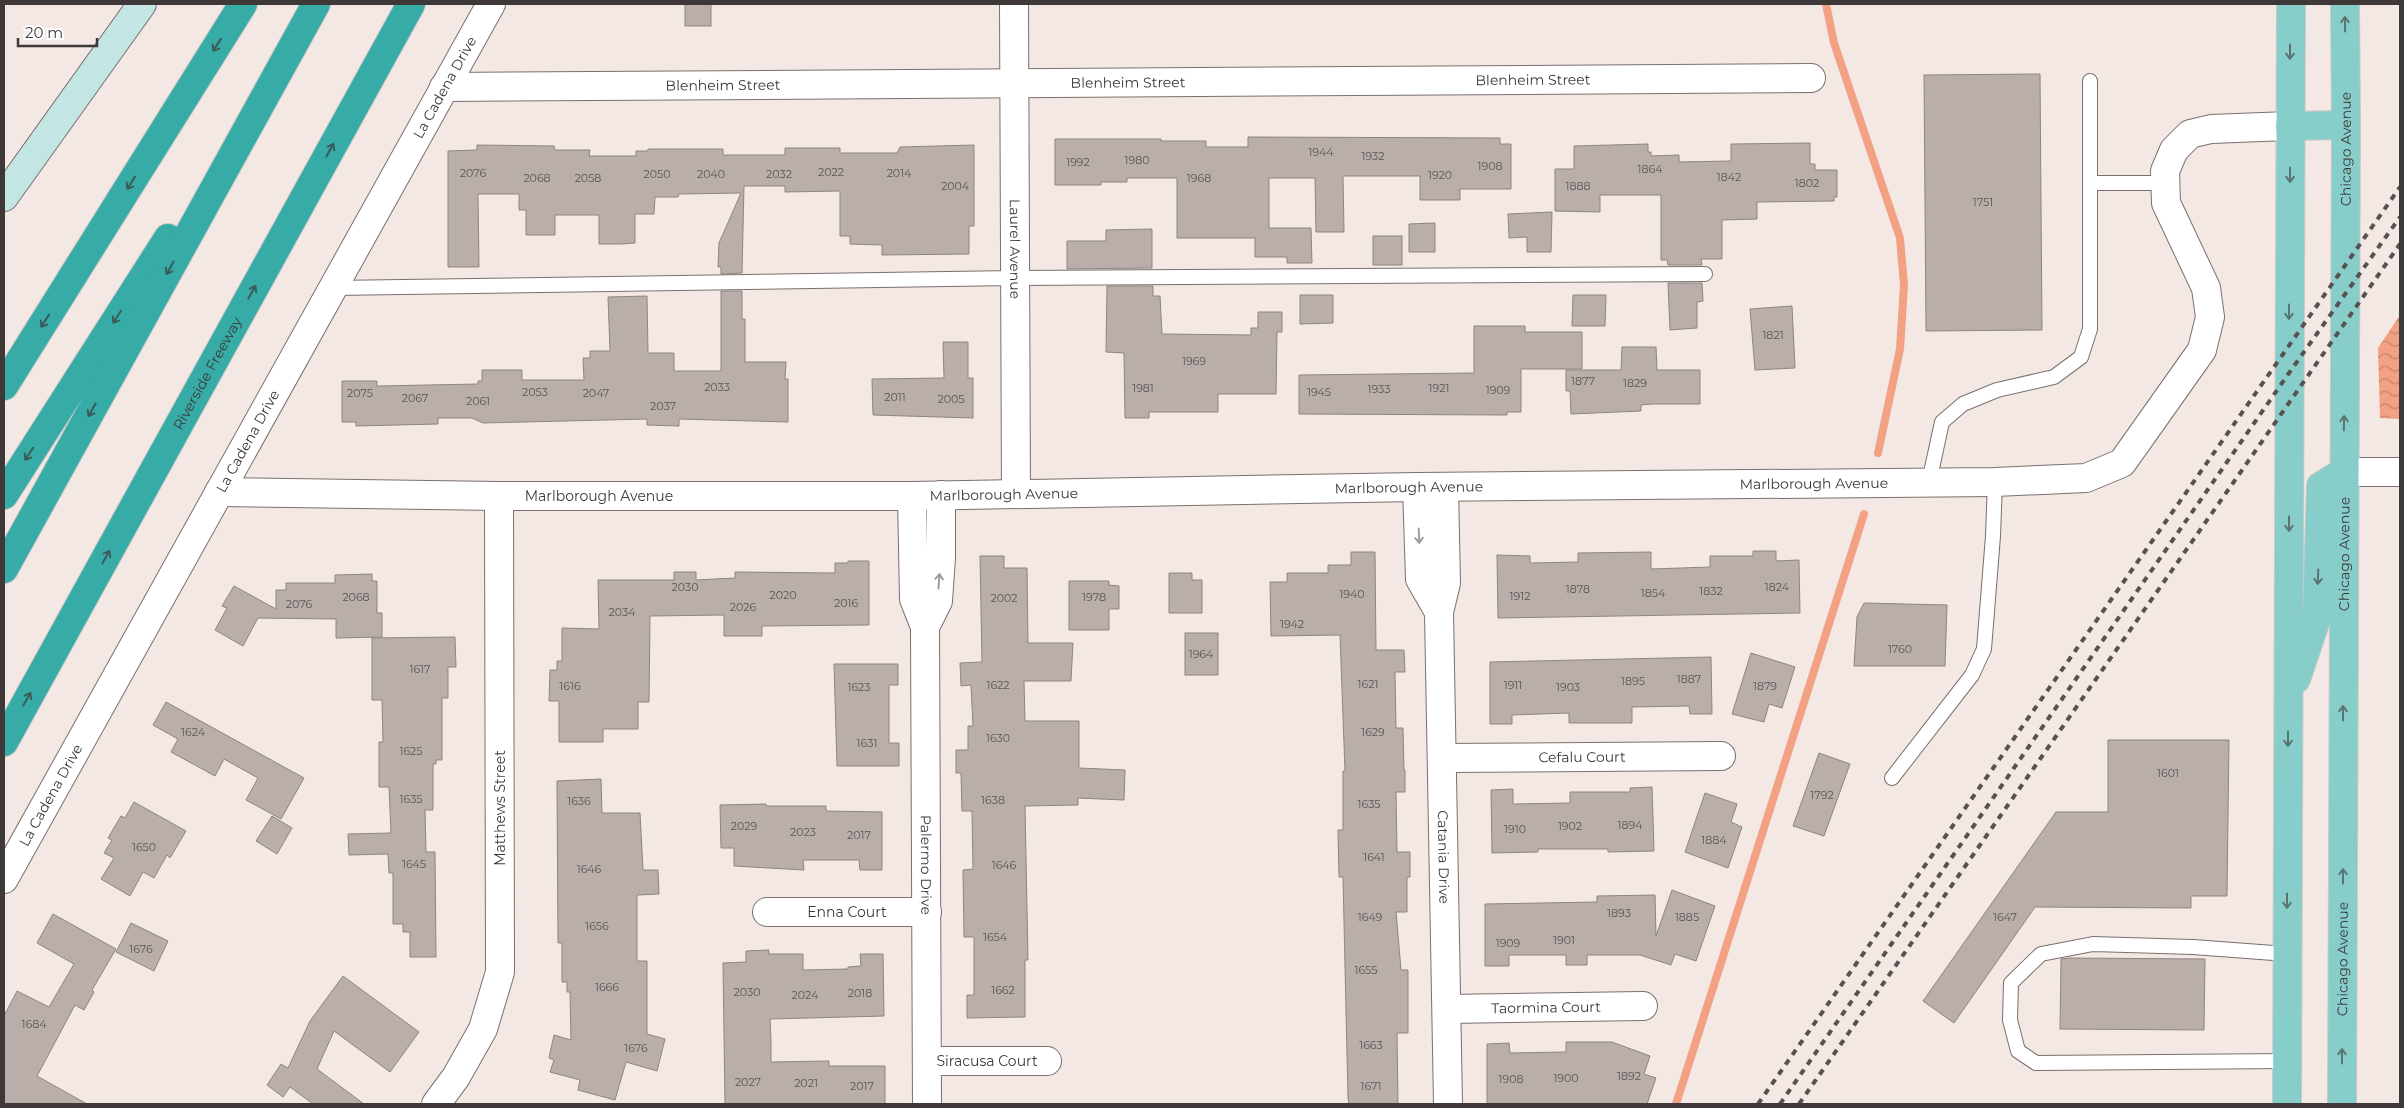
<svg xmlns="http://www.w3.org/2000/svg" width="2404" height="1108" font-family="Montserrat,sans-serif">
<defs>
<pattern id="water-waves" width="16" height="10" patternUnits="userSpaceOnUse" patternTransform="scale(1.25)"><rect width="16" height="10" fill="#f2a182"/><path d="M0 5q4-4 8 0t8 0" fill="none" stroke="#c5846b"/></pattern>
</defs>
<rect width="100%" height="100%" fill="#f4e8e4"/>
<polygon fill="url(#water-waves)" points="2400,315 2400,419 2380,418 2378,348"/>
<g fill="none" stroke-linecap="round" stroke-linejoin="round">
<g stroke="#f2a182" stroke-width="8">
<polyline points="1826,4 1834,43 1900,238 1904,285 1900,349 1878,453"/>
<polyline points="1676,1104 1864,514"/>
</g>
</g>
<g fill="#b9aeaa" stroke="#8e8480">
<rect x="685" y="4" width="26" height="22"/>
<polygon points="2040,74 2042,330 1926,331 1924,75"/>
<polygon points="1248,137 1500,138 1500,144 1511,144 1511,189 1460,189 1460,200 1420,200 1420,176 1343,176 1344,232 1316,232 1315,178 1269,178 1269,228 1311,228 1312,263 1287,263 1287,257 1255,257 1255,238 1177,238 1177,178 1127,178 1127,182 1101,182 1101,185 1055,185 1055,139 1161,139 1161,141 1206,141 1206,147 1248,147"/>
<polygon points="1810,143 1810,164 1815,164 1815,170 1837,170 1837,197 1834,197 1834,201 1757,202 1757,219 1722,220 1722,259 1701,259 1702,265 1668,265 1667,260 1661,260 1661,195 1600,195 1600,212 1555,211 1555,169 1574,169 1574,146 1648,144 1648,152 1651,152 1651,156 1679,155 1679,162 1731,161 1731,144"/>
<polygon points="477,145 554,146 555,150 590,150 589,156 636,156 636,151 648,151 648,149 723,149 723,155 785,155 785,148 840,148 840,153 897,153 900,147 974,145 974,226 969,226 969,254 882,255 882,245 850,244 850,236 840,236 840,191 785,192 785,186 744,186 742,273 721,274 721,267 718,267 719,243 741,193 679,194 678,197 655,197 654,214 635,214 635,243 621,244 599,244 599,215 555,215 555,235 526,235 526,210 519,210 519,194 478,194 479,267 448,267 448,151 477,150"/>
<polygon points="1552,212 1551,252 1527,252 1527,237 1509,238 1508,214"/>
<polygon points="1435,223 1435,252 1409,252 1409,224"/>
<polygon points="1152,229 1152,268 1067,269 1067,241 1106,241 1106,230"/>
<rect x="1373" y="236" width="29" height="29"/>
<polygon points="1668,283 1702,283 1703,301 1697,302 1697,328 1670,330"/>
<polygon points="1107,286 1153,286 1153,296 1160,296 1162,334 1251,335 1251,328 1258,328 1258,312 1282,312 1282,332 1277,332 1276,394 1218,394 1218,412 1149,412 1149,418 1125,418 1124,353 1106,352"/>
<polygon points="721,291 742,291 742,319 745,319 745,362 786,362 785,379 788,379 788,422 679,419 679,426 647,425 647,419 483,423 472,418 438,418 438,424 356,426 356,422 342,422 342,381 377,381 377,386 478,384 478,381 482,381 482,370 522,370 522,380 584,380 583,358 590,358 590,351 610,351 608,297 647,296 648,353 674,353 674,371 721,371"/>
<polygon points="1300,295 1333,295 1333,323 1300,324"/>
<polygon points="1573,295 1606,295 1605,326 1572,326"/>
<polygon points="1792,306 1795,368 1755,370 1750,309"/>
<polygon points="1474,326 1525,326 1525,332 1582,332 1582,369 1521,369 1521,412 1507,412 1507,415 1299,414 1299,375 1474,373"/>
<polygon points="943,342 968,342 968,378 973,378 973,418 873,415 872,379 944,378"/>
<polygon points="1622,347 1656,347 1657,370 1700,370 1700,404 1652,404 1641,405 1641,411 1571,414 1570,391 1566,391 1566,370 1621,370"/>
<polygon points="1753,551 1776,551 1776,561 1799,560 1800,613 1498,618 1497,555 1530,556 1530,563 1578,562 1578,553 1651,552 1651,569 1710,567 1710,556 1753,556"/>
<polygon points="1351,552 1375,552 1376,650 1404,650 1405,672 1395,672 1396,728 1403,728 1404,770 1405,770 1405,792 1396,792 1397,852 1410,852 1410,877 1407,877 1407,912 1396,912 1401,970 1408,970 1408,1033 1397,1033 1398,1104 1349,1104 1348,1098 1343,877 1339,877 1338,830 1343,830 1343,771 1345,771 1340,635 1271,636 1270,582 1287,582 1287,573 1328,573 1328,565 1351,565"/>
<polygon points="980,556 1004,556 1004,568 1027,568 1028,643 1073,643 1071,681 1024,681 1025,721 1079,721 1079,768 1125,770 1124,800 1078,798 1078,805 1025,806 1028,960 1025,960 1025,1017 967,1018 967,995 974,995 974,937 964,937 963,870 973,869 972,811 962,811 961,773 956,773 956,750 968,750 968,726 973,726 971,685 961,686 960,663 982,662"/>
<polygon points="848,561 869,561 869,625 762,626 762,636 724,636 724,615 650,616 649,702 638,702 638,729 603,729 603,742 559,742 559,701 549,701 550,670 557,670 557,661 562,661 562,628 599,629 598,580 674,580 674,572 696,572 696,580 735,578 735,572 835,573 835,563 848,563"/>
<polygon points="1169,573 1192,573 1192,580 1202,580 1202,613 1169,613"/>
<polygon points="372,574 372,581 377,581 377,613 382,613 382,637 336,638 336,619 258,618 243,646 215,630 227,608 222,606 234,586 276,609 276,590 286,590 286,583 335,583 335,575"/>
<polygon points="1069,581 1109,581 1109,585 1119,586 1119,609 1109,609 1109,630 1069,630"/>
<polygon points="1864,603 1947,605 1945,666 1854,666 1857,617"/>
<rect x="1185" y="633" width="33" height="42"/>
<polygon points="455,637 456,667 448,667 448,698 442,698 442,760 436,760 436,764 433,764 433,810 425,810 426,852 435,852 436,957 410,957 410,932 403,932 403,924 393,924 393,873 389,873 388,854 349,855 348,834 391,833 389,787 379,787 379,742 383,742 382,700 372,700 372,638"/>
<polygon points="1751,653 1795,667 1782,708 1769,704 1764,722 1732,714"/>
<polygon points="1711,657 1712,714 1690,714 1689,706 1632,707 1632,723 1569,723 1569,713 1512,715 1512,724 1490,724 1490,662"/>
<polygon points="834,664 898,664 898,685 889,685 889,743 899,743 899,766 837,766"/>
<polygon points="166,702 304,778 281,819 246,800 258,778 224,759 215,776 171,752 178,739 153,725"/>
<polygon points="2108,740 2229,740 2227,896 2191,896 2191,908 2035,907 1954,1023 1923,1001 2056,812 2108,812"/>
<polygon points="1819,753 1850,764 1824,836 1793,826"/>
<polygon points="601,779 602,813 640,813 643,870 658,870 659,894 637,895 637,961 647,961 647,1034 665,1039 657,1071 626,1062 615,1100 578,1090 580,1080 550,1072 554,1060 549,1058 554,1035 571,1040 570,992 567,992 567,982 562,982 562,943 558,943 557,781"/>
<polygon points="1652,787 1654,851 1608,852 1608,849 1538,849 1538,852 1492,853 1491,790 1513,789 1513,804 1570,803 1570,792 1630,792 1630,788"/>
<polygon points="1705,793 1737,804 1731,822 1742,827 1728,868 1685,852"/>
<polygon points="134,802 186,831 170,858 167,855 154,878 143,872 130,896 101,879 114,858 104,853 112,840 108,838 121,816 125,818"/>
<polygon points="766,804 766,806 826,806 826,811 882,812 882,870 860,870 859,860 803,860 804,870 734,866 734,848 721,848 720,805"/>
<polygon points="272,816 292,828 277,854 256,841"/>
<polygon points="1672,890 1715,906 1696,961 1675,954 1671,965 1640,955 1587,955 1587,965 1566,965 1566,955 1509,955 1509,966 1485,966 1485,904 1597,902 1597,896 1655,895 1656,936"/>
<polygon points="53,914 116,949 92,990 94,992 84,1010 75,1005 37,1076 87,1104 4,1104 4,1016 17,991 49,1007 74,964 37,943"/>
<polygon points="131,923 168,941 154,971 116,952"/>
<polygon points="769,950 769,954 803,954 803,970 848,969 848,967 861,966 860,954 883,954 884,1016 770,1019 771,1041 771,1062 829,1061 829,1066 885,1066 885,1104 725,1104 723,963 746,962 746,951"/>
<polygon points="2069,958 2205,959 2204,1030 2060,1029 2061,959"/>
<polygon points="343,976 419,1032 390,1072 334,1031 317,1069 364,1104 313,1104 290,1087 283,1097 267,1085 281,1064 288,1068 310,1021"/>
<polygon points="1566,1042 1612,1042 1650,1056 1644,1074 1656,1078 1647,1104 1487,1104 1487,1044 1509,1043 1510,1053 1566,1052"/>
</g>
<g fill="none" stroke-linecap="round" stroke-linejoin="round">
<defs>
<g id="service">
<polyline points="2090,183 2165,183"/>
<polyline points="332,288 1015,278 1705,274"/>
<polyline points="1929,482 1942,422 1963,404 1997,390 2054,377 2081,357 2090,329 2090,81"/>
<polyline points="1892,778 1972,675 1984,649 1993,536 1995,482"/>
<polyline points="2287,1061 2036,1063 2018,1051 2010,1020 2011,983 2041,954 2093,944 2193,947 2287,954"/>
</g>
<g id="minor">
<path id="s1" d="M1014,4L1016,494"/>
<path id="s2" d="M444,87L1811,78"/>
<polyline points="1417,487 1420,579 1439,612"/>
<path id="s3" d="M1444,487L1446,583L1439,612L1448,1104"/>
<path id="s4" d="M219,492L499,496H912L1417,487L1995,482L2086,478L2122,463L2202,350L2210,317L2206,288L2166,203L2165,171L2174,150L2190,134L2211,129L2290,126"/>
<path id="s5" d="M912,496L914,599L925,627L927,1104"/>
<polyline points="925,627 938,601 941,558 941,495"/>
<path id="s6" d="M1443,758L1721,756"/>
<path id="s7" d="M767,912H927"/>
<path id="s8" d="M1447,1009L1643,1006"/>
<path id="s9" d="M928,1061H1047"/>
<polyline points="436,1104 456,1077 483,1029 500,972 499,496"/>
</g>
<g id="tertiary">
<polyline points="2344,472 2400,472"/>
<path id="s10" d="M4,879L491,4"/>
</g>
<polyline id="secondary" points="4,197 142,4"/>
<g id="primary">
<polyline points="2290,126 2346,125"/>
<polyline points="2296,679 2317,617 2321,486 2344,472"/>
<polyline points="2287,1104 2291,4"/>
<path id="s11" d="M2342,1104L2346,125L2345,4"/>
</g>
<g id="motorway">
<polyline points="4,386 243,4"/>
<polyline points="4,495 168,238"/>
<polyline points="4,569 316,4"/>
<path id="s12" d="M4,742L411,4"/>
</g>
</defs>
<use href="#service" stroke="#7a706c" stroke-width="16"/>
<use href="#minor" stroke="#7a706c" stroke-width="30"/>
<use href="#tertiary" stroke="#7a706c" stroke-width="30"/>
<use href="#secondary" stroke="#7a706c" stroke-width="30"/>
<use href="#primary" stroke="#c9c8c7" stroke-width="30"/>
<use href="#motorway" stroke="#c9c8c7" stroke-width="30"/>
<use href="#service" stroke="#fff" stroke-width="14"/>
<use href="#minor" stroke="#fff" stroke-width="28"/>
<use href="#tertiary" stroke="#fff" stroke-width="28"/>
<use href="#secondary" stroke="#c3e6e4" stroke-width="28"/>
<use href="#primary" stroke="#87cdca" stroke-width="28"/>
<use href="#motorway" stroke="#37aba6" stroke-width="28"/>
<g stroke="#575150" stroke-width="4" stroke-dasharray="6 6" stroke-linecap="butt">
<polyline points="1758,1104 2400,187"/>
<polyline points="1780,1104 2289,373 2400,217"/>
<polyline points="1799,1104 2400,244"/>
</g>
</g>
<defs><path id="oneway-shaft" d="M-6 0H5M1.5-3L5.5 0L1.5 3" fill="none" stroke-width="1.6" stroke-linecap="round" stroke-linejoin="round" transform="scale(1.25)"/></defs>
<g stroke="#5b7472">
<use href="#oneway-shaft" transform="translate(2345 24) rotate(-91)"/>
<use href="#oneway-shaft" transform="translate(2290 52) rotate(90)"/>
<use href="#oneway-shaft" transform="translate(2290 175) rotate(90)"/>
<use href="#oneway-shaft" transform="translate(2289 312) rotate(90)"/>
<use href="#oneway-shaft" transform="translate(2344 423) rotate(-89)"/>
<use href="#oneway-shaft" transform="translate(2289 524) rotate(90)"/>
<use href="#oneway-shaft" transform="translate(2318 577) rotate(92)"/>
<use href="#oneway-shaft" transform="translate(2343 713) rotate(-90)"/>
<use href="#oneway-shaft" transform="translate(2288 739) rotate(90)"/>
<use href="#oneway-shaft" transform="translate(2343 876) rotate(-90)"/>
<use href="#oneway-shaft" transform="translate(2287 901) rotate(90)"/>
<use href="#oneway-shaft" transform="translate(2342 1056) rotate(-90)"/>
</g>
<g stroke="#3c5b59">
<use href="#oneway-shaft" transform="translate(217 45) rotate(122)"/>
<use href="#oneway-shaft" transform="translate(330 150) rotate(-61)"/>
<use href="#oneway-shaft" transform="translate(131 183) rotate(122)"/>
<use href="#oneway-shaft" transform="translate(170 268) rotate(119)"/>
<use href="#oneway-shaft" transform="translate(252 292) rotate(-61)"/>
<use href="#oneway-shaft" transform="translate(117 317) rotate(123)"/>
<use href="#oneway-shaft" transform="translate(45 321) rotate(122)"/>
<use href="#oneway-shaft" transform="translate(92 410) rotate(119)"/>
<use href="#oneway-shaft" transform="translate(29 454) rotate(123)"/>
<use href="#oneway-shaft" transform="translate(106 557) rotate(-61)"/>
<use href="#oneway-shaft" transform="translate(27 699) rotate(-61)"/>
</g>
<g stroke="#9e9c9c">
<use href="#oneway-shaft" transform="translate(1419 536) rotate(88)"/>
<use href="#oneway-shaft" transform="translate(939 581) rotate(-86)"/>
</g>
<g text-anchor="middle" stroke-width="4" stroke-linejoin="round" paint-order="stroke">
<g font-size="11" fill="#5d5654">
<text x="1321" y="156">1944</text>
<text x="1373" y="160">1932</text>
<text x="1137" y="164">1980</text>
<text x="1078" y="166">1992</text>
<text x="1490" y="170">1908</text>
<text x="1650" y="173">1864</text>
<text x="831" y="176">2022</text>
<text x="473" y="177">2076</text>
<text x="899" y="177">2014</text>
<text x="657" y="178">2050</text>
<text x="711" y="178">2040</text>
<text x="779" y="178">2032</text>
<text x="1440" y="179">1920</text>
<text x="1729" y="181">1842</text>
<text x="537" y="182">2068</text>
<text x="588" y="182">2058</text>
<text x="1199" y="182">1968</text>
<text x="1807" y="187">1802</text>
<text x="955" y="190">2004</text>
<text x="1578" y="190">1888</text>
<text x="1983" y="206">1751</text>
<text x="1773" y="339">1821</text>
<text x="1194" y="365">1969</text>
<text x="1583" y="385">1877</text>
<text x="1635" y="387">1829</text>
<text x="717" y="391">2033</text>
<text x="1143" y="392">1981</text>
<text x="1439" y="392">1921</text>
<text x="1379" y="393">1933</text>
<text x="1498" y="394">1909</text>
<text x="535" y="396">2053</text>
<text x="1319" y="396">1945</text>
<text x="360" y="397">2075</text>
<text x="596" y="397">2047</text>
<text x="895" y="401">2011</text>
<text x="415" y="402">2067</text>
<text x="951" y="403">2005</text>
<text x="478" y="405">2061</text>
<text x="663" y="410">2037</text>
<text x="685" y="591">2030</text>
<text x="1777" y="591">1824</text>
<text x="1578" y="593">1878</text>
<text x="1711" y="595">1832</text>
<text x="1653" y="597">1854</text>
<text x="1352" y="598">1940</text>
<text x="783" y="599">2020</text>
<text x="1520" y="600">1912</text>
<text x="356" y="601">2068</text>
<text x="1094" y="601">1978</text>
<text x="1004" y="602">2002</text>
<text x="846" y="607">2016</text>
<text x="299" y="608">2076</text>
<text x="743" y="611">2026</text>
<text x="622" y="616">2034</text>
<text x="1292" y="628">1942</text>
<text x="1900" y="653">1760</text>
<text x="1201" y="658">1964</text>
<text x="420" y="673">1617</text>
<text x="1689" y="683">1887</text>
<text x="1633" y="685">1895</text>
<text x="1368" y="688">1621</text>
<text x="998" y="689">1622</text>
<text x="1513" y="689">1911</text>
<text x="570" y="690">1616</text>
<text x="1765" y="690">1879</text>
<text x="859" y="691">1623</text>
<text x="1568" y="691">1903</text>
<text x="193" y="736">1624</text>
<text x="1373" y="736">1629</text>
<text x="998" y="742">1630</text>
<text x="867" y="747">1631</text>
<text x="411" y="755">1625</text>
<text x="2168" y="777">1601</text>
<text x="1822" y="799">1792</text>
<text x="411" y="803">1635</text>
<text x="993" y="804">1638</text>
<text x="579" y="805">1636</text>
<text x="1369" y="808">1635</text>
<text x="1630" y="829">1894</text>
<text x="744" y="830">2029</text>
<text x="1570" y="830">1902</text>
<text x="1515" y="833">1910</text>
<text x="803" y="836">2023</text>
<text x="859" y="839">2017</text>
<text x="1714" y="844">1884</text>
<text x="144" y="851">1650</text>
<text x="1374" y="861">1641</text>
<text x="414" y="868">1645</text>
<text x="1004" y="869">1646</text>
<text x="589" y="873">1646</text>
<text x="1619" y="917">1893</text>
<text x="1370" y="921">1649</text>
<text x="1687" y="921">1885</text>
<text x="2005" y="921">1647</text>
<text x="597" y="930">1656</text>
<text x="995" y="941">1654</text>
<text x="1564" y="944">1901</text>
<text x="1508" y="947">1909</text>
<text x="141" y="953">1676</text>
<text x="1366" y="974">1655</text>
<text x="607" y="991">1666</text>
<text x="1003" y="994">1662</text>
<text x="747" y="996">2030</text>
<text x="860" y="997">2018</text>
<text x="805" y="999">2024</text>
<text x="34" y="1028">1684</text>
<text x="1371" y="1049">1663</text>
<text x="636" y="1052">1676</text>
<text x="1629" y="1080">1892</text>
<text x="1566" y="1082">1900</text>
<text x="1511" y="1083">1908</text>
<text x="748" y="1086">2027</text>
<text x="806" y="1087">2021</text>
<text x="862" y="1090">2017</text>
<text x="1371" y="1090">1671</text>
</g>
<g font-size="14" fill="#3e3938" stroke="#fff">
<text dy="5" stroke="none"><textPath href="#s2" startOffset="1089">Blenheim Street</textPath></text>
<text dy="5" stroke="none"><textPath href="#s2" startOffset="684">Blenheim Street</textPath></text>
<text dy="5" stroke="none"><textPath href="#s2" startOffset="279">Blenheim Street</textPath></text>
<text dy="5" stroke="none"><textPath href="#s10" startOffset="906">La Cadena Drive</textPath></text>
<text dy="5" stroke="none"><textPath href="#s11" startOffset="955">Chicago Avenue</textPath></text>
<text dy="5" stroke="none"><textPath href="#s1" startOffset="245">Laurel Avenue</textPath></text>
<text dy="5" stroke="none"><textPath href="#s12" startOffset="421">Riverside Freeway</textPath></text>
<text dy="5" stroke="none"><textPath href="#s10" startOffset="501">La Cadena Drive</textPath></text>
<text dy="5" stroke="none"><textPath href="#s4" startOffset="1595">Marlborough Avenue</textPath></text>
<text dy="5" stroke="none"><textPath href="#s4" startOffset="1190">Marlborough Avenue</textPath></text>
<text dy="5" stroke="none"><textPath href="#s4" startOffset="785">Marlborough Avenue</textPath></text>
<text dy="5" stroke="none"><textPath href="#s4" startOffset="380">Marlborough Avenue</textPath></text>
<text dy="5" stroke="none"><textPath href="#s11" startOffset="550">Chicago Avenue</textPath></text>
<text dy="5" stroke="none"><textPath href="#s6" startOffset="139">Cefalu Court</textPath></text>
<text dy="5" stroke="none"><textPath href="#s10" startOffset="96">La Cadena Drive</textPath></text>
<text transform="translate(500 808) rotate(-90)" y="5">Matthews Street</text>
<text dy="5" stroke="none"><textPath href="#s3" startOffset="371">Catania Drive</textPath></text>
<text dy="5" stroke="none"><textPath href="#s5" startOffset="371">Palermo Drive</textPath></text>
<text dy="5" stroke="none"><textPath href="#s7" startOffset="80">Enna Court</textPath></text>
<text dy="5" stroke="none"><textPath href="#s11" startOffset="145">Chicago Avenue</textPath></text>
<text dy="5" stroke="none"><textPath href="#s8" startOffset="99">Taormina Court</textPath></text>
<text dy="5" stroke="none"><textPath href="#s9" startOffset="59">Siracusa Court</textPath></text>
</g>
</g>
<rect width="2404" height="1108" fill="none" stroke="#3e3938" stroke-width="10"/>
<path d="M18 38v8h79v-8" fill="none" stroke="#3e3938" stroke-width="2.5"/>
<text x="25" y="38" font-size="15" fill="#3e3938" stroke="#ffffff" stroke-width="4" paint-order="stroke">20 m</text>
</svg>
